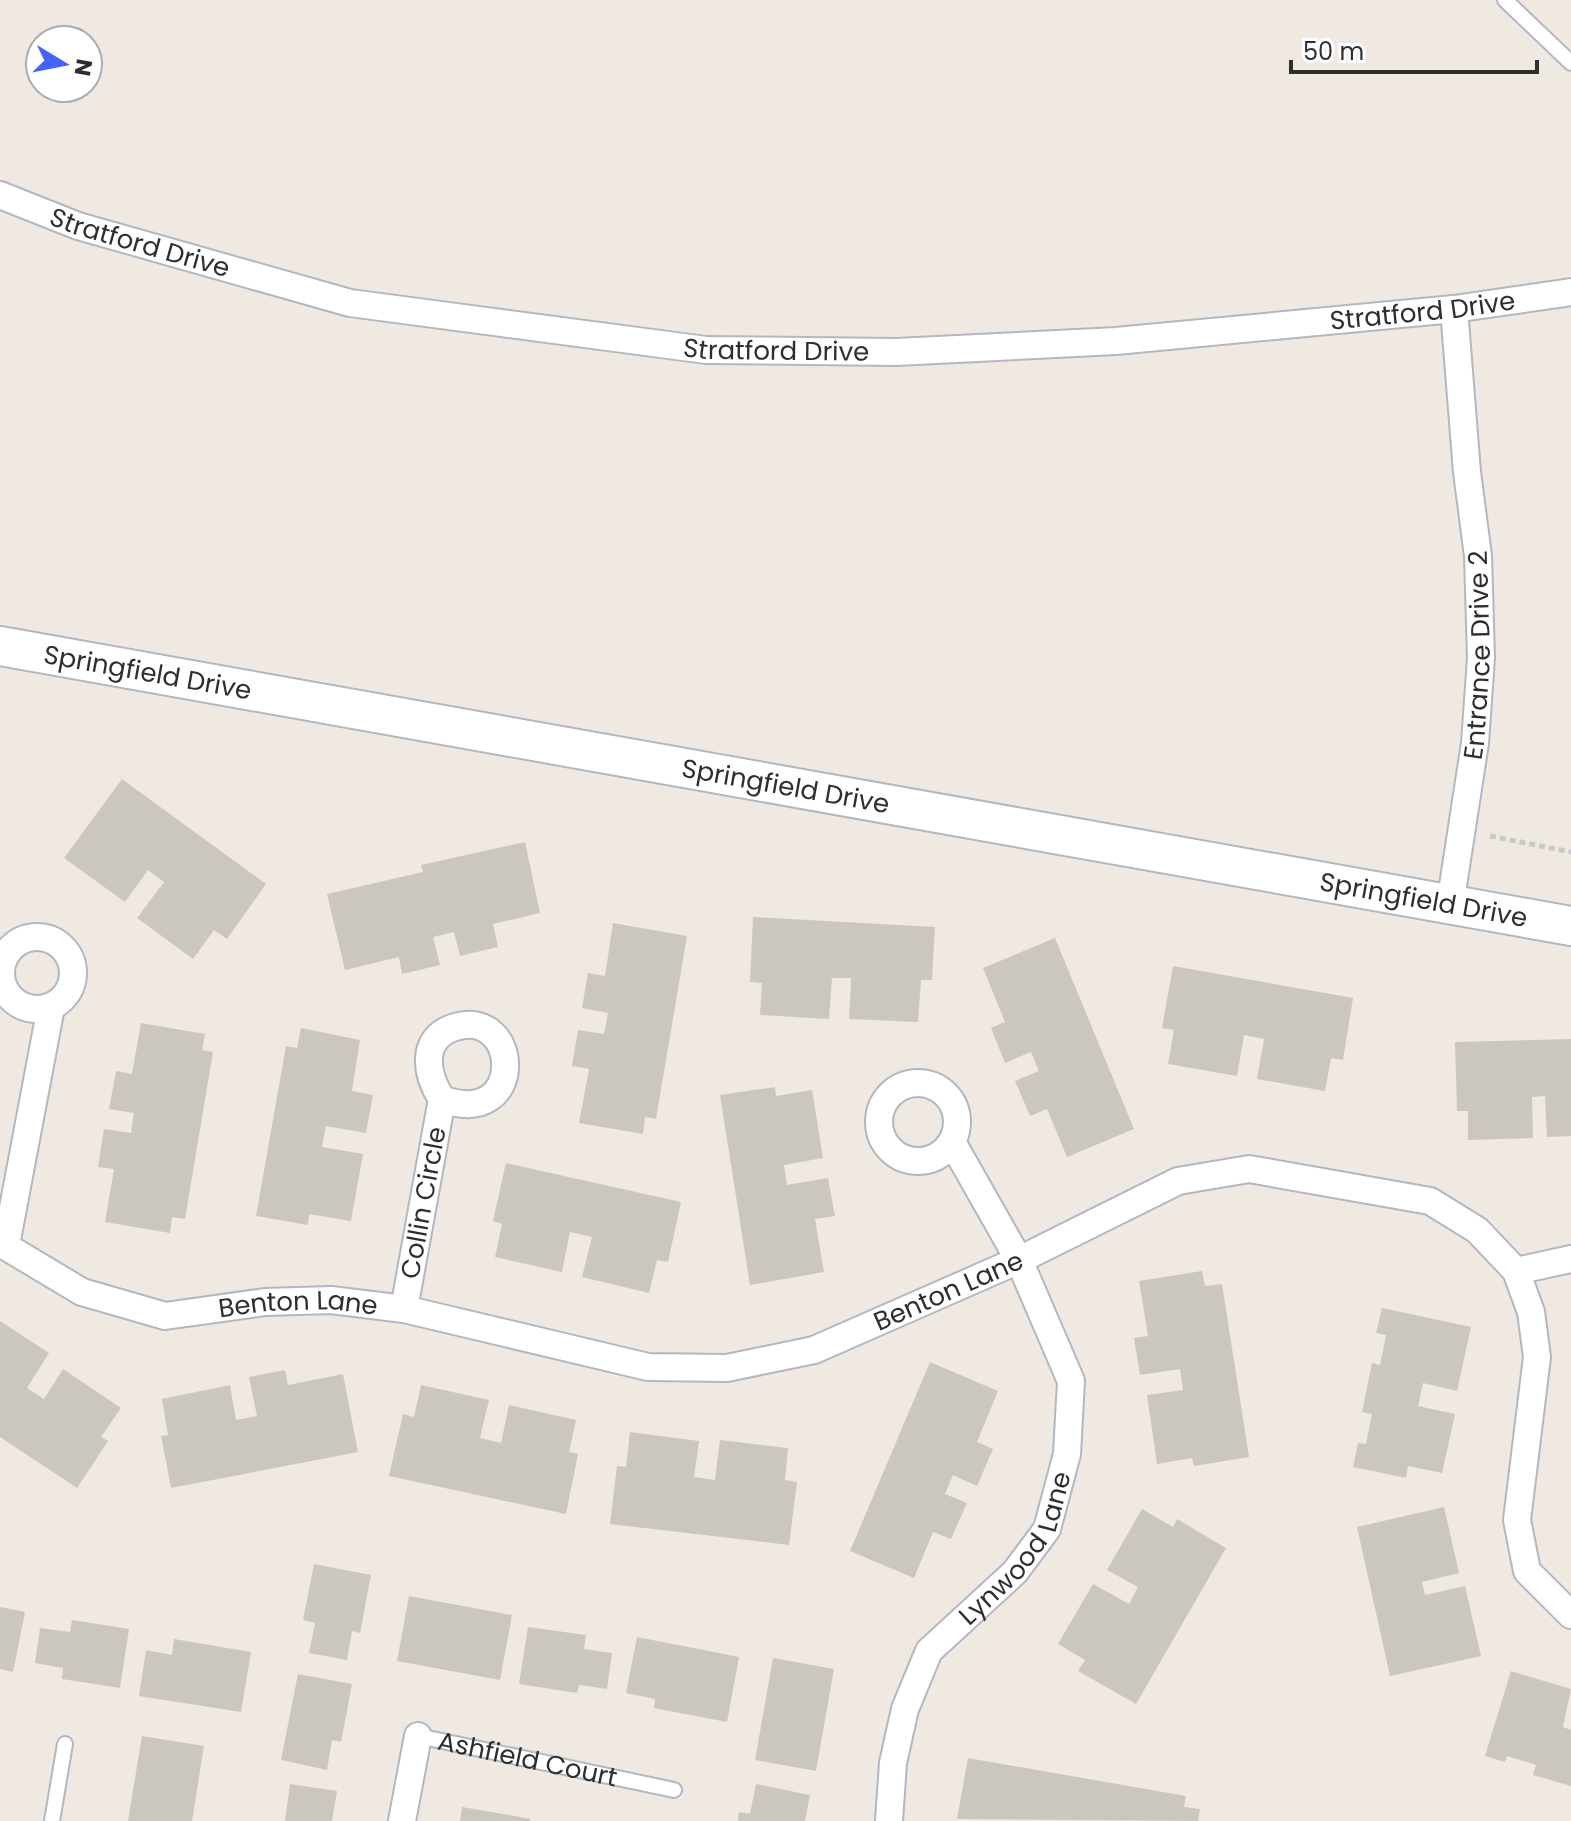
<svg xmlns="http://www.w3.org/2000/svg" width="1571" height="1821" font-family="Poppins,sans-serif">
<rect width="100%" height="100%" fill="#efe9e1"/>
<g fill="#cbc7bf">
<polygon points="122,779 266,884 227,939 214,930 193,959 137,918 164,882 148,870 125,902 64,858"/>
<polygon points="525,842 540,913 493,924 498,947 460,956 454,932 433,937 440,965 402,974 399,957 345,970 327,894 423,872 421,865"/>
<polygon points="753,917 935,927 932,980 921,980 918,1022 849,1019 851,978 832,978 829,1019 760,1015 762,983 750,982"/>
<polygon points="613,923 687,936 656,1119 645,1117 643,1134 579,1123 589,1069 572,1066 578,1030 604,1034 608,1013 582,1008 588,973 605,976"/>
<polygon points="1055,938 1134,1129 1067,1157 1047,1109 1030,1116 1015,1081 1039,1071 1031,1052 1005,1063 991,1028 1005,1022 983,968"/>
<polygon points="1173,966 1353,998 1343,1060 1331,1058 1325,1091 1257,1079 1264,1039 1244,1035 1237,1076 1168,1064 1174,1030 1162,1028"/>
<polygon points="141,1023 205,1034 202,1050 213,1052 185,1219 172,1217 170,1233 105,1222 114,1169 98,1167 104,1129 131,1133 134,1113 109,1109 116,1071 132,1074"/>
<polygon points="301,1028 360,1040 352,1091 373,1095 366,1133 326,1126 322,1147 363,1154 351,1221 309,1214 308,1225 256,1216 286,1046 297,1048"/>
<polygon points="1571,1039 1571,1136 1547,1137 1545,1096 1532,1097 1533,1138 1468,1140 1468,1111 1457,1111 1455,1042"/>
<polygon points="775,1087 776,1096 812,1090 823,1158 784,1165 787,1185 828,1178 835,1216 815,1219 824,1272 750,1285 720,1095"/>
<polygon points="506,1163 681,1202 668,1262 657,1260 649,1293 582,1277 592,1237 570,1232 562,1272 495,1257 502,1224 493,1221"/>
<polygon points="1202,1271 1205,1286 1222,1284 1249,1457 1194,1466 1192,1458 1157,1464 1147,1395 1183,1390 1180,1369 1140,1375 1134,1338 1148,1336 1139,1281"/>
<polygon points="1382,1308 1471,1327 1457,1391 1423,1383 1418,1406 1455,1414 1442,1473 1408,1466 1406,1478 1353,1467 1358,1443 1366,1444 1372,1414 1362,1412 1372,1363 1380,1365 1386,1335 1376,1333"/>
<polygon points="0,1321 49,1353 27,1388 44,1399 63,1369 121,1408 101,1437 108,1441 77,1488 0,1437"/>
<polygon points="930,1362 998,1391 977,1442 993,1449 977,1486 953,1475 945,1494 967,1503 951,1539 933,1532 914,1578 850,1551"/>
<polygon points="285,1370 288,1385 343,1374 358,1452 171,1488 161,1436 168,1435 162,1399 230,1385 236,1420 257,1416 249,1377"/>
<polygon points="421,1385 489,1400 480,1438 501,1443 509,1405 576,1420 569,1452 578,1454 566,1514 389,1476 403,1414 414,1417"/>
<polygon points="630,1432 699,1441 694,1477 715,1480 720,1440 788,1448 785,1480 797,1482 789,1545 610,1524 617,1466 626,1467"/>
<polygon points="1444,1507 1459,1573 1422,1582 1425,1595 1465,1586 1481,1656 1390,1676 1357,1527"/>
<polygon points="1142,1509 1173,1527 1177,1519 1226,1548 1136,1704 1078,1671 1085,1660 1058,1644 1093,1584 1129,1604 1138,1587 1107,1570"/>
<polygon points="314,1564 371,1575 360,1633 352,1631 347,1660 309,1653 315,1623 303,1620"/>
<polygon points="409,1596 512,1615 500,1680 397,1661"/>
<polygon points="0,1607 25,1612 13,1672 0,1669"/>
<polygon points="72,1620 129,1629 120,1688 62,1679 63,1668 35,1663 40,1628 70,1632"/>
<polygon points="528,1627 586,1635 584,1649 612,1653 607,1689 579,1685 577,1693 519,1684"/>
<polygon points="637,1637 739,1657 727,1722 654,1708 655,1699 626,1693"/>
<polygon points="174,1639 251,1652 241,1712 139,1696 146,1650 172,1655"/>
<polygon points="773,1658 834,1669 816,1771 755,1760"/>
<polygon points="1511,1671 1571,1689 1563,1727 1571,1730 1571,1786 1533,1775 1536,1765 1507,1756 1505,1762 1485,1756"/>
<polygon points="298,1674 352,1684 341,1742 332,1740 327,1770 281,1760"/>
<polygon points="142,1736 204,1746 192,1821 128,1821"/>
<polygon points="968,1758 1186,1796 1184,1807 1200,1809 1198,1821 957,1819"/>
<polygon points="290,1784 337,1791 332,1821 285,1821"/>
<polygon points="756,1784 810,1795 805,1821 738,1821 739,1812 750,1814"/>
<polygon points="462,1807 531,1819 530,1821 460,1821"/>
</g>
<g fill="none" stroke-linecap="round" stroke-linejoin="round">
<defs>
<g id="lane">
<polyline points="1505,0 1571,63"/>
<path id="s1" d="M418,1736L674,1790"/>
<polyline points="52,1821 65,1744"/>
</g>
<g id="street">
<path id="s2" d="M0,195L78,226L350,303L706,350L896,352L1116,341L1454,309L1571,292"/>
<path id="s3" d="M1450,905L1475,743L1481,658L1478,556L1467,472L1454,309"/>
<circle cx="37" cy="973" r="36"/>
<circle cx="918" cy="1122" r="39"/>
<path id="s4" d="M0,1243L82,1292L165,1316L265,1302L331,1300L404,1309L648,1367L727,1368L814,1350L1019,1260L1178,1181L1249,1169L1430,1201L1477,1230L1516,1271L1531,1312L1537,1357L1517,1520L1527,1571L1571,1615"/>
<polyline points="6,1245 51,1007"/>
<polyline points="1516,1271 1571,1259"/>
<path id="s5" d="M404,1309L442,1099C426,1075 419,1038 455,1027C521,1007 527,1130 442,1099"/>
<polyline points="402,1821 418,1736"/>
<path id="s6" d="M889,1821L893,1763L905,1709L929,1651L1015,1572L1047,1529L1067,1454L1071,1381L1019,1260L952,1142"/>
</g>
<g id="secondary">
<path id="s7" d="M0,646L1571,926"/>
</g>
</defs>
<use href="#lane" stroke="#b4b7c1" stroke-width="18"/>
<use href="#street" stroke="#b4b7c1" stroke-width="30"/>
<use href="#secondary" stroke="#b4b7c1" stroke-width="42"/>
<polyline stroke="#c9c9c9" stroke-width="5" stroke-dasharray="6 4" stroke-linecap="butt" points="1490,836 1571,852"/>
<use href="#lane" stroke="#fff" stroke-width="14"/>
<use href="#street" stroke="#fff" stroke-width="26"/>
<use href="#secondary" stroke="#fff" stroke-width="38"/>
</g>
<g text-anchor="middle" stroke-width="8" stroke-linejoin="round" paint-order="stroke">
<g font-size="26" fill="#2e2e2e" stroke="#fff">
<text dy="9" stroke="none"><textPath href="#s2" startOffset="148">Stratford Drive</textPath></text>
<text dy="9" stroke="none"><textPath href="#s2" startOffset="1444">Stratford Drive</textPath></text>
<text dy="9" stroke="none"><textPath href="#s2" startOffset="796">Stratford Drive</textPath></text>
<text dy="9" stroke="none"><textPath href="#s3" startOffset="252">Entrance Drive 2</textPath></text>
<text dy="9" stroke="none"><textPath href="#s7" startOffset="150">Springfield Drive</textPath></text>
<text dy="9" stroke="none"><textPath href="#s7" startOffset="798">Springfield Drive</textPath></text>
<text dy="9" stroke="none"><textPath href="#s7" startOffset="1446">Springfield Drive</textPath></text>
<text dy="9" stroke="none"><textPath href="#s5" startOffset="108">Collin Circle</textPath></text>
<text dy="9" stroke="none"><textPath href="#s4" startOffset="988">Benton Lane</textPath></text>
<text dy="9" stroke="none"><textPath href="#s4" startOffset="316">Benton Lane</textPath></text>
<text dy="9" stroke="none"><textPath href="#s6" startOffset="314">Lynwood Lane</textPath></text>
<text dy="9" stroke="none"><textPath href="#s1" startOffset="112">Ashfield Court</textPath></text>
</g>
</g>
<g transform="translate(64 64) rotate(100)"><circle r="38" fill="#ffffff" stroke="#ababab" stroke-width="2"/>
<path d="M0-6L14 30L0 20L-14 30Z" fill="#4264fb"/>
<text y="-12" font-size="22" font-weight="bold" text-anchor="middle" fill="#2e2e2e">N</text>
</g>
<path d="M1291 60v12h246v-12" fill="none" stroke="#2e2e2e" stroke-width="4"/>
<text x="1303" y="60" font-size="24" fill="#2e2e2e" stroke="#ffffff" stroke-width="6" paint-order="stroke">50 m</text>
</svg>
